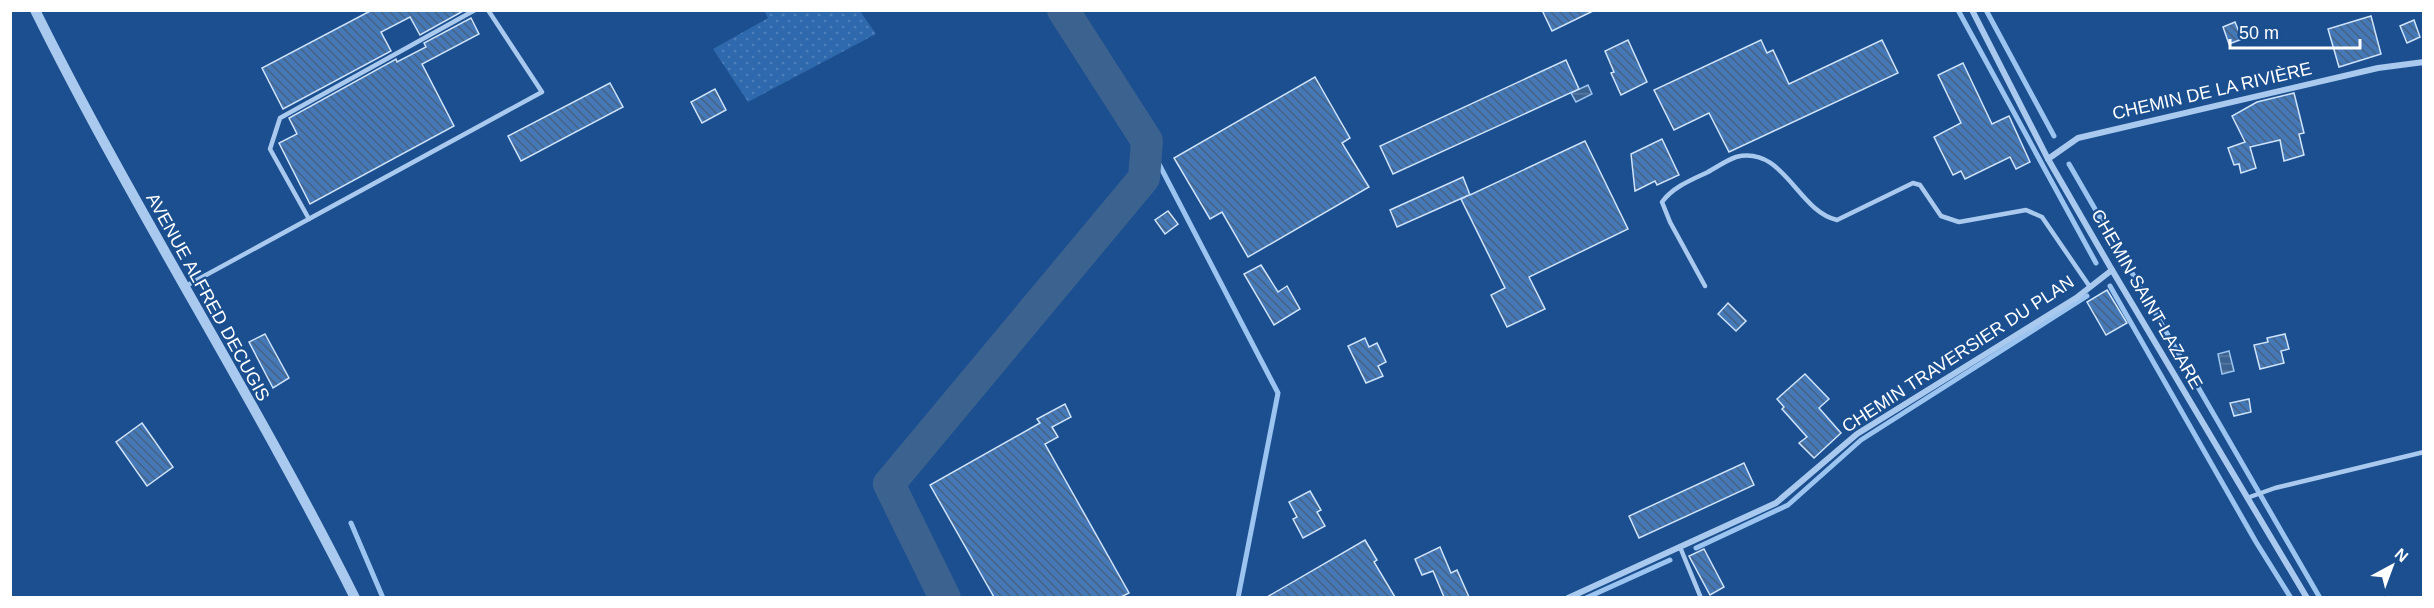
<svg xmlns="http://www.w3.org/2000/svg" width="2434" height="608" font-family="Helvetica,sans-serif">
<defs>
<pattern id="grass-dots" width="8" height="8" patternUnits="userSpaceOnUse" patternTransform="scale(1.5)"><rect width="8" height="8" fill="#2e69ad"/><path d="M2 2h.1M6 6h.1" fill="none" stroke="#4d80b9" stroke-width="1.8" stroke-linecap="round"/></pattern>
<pattern id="water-rules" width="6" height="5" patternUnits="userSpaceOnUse" patternTransform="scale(1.5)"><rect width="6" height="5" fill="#3c6290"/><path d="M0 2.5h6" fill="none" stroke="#597aa1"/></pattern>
<pattern id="building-back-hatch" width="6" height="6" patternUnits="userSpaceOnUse" patternTransform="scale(1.5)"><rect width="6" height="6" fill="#4478b7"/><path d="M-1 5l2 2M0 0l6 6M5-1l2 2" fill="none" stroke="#486282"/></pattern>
</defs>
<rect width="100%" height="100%" fill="#1b4f8f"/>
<polygon fill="url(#grass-dots)" points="764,11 860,11 876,34 748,102 713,49 768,18"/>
<g fill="url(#water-rules)" stroke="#9cc4f0" stroke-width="1.5">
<polygon points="1588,85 1592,94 1576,102 1571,93"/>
<polygon points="2229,351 2234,371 2222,374 2218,354"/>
</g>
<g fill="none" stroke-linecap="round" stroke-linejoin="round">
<g stroke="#9cc4f0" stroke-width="5">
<polyline points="1958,10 2096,263"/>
<polyline points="1986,10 2054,136"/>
<polyline points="1147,141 1278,393 1238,598"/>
<polyline points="2069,164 2320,598"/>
<polyline points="2110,286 2256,542 2291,598"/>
<polyline points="351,523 383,598"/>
<polyline points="1696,548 1788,505 1861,440 2087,296"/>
<polyline points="1586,598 1670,560"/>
</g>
<polyline stroke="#3c6290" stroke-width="32" points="945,598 889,484 1144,178 1147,141 1063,10"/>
</g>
<g fill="url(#building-back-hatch)" stroke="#cfe3fa" stroke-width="1.5">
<polygon points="372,10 465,10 420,35 410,17 381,32 391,51 283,109 262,68"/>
<polygon points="1542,10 1595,10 1552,31"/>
<polygon points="2371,16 2381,54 2339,67 2328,29"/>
<polygon points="471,18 479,34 422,64 454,126 310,204 279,143 297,134 289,118 396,59 397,62 426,47 424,43"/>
<polygon points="2414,20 2420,37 2407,43 2400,26"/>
<polygon points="2235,22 2242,39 2229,44 2223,27"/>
<polygon points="1628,40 1647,82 1621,95 1611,73 1614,72 1605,51"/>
<polygon points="1761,40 1767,53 1773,50 1789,84 1882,40 1898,73 1729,152 1709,113 1674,130 1654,90"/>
<polygon points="1566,60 1579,89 1393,174 1380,146"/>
<polygon points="1963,63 1992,124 2009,116 2030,162 2016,169 2010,157 1965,179 1961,171 1953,175 1934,137 1961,123 1938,75"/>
<polygon points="1315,77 1350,138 1342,143 1369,187 1248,257 1222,212 1210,219 1174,158"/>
<polygon points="610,83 623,107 521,161 508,136"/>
<polygon points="715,89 726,110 702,123 691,102"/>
<polygon points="2294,93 2304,133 2299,134 2304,155 2284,161 2280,140 2250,147 2256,168 2241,173 2239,164 2234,165 2228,148 2245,142 2232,116 2257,102"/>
<polygon points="1662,139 1679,175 1657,185 1655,181 1635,191 1631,154"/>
<polygon points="1585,141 1628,229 1529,277 1545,309 1507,327 1491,295 1505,288 1461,199 1469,195 1397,227 1390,210 1463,177 1470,195"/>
<polygon points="1168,211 1178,224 1165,234 1155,220"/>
<polygon points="1261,265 1278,292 1287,286 1300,309 1274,325 1244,274"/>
<polygon points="2107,290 2127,323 2106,335 2087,302"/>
<polygon points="1728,303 1746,321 1736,331 1718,314"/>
<polygon points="265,334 289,378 273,388 249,342"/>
<polygon points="2285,334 2289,349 2281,351 2284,363 2260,369 2254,345 2268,342 2267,338"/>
<polygon points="1365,338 1369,347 1377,343 1386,362 1378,366 1383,376 1366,383 1348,346"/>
<polygon points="1805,374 1829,399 1819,408 1841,433 1814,458 1799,443 1807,437 1782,409 1784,407 1777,399"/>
<polygon points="2249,399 2251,412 2234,416 2230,403"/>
<polygon points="1065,404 1071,417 1052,427 1058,437 1045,444 1129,593 1121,597 994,597 930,485 1040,423 1037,419"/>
<polygon points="142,423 173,467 147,486 116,442"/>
<polygon points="1744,463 1754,485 1639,538 1629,516"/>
<polygon points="1310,491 1321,510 1317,512 1325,526 1303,538 1293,519 1297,517 1289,502"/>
<polygon points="1365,540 1377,560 1374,562 1395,597 1267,597"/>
<polygon points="1440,547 1451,573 1457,570 1469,597 1444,597 1433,571 1422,575 1415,559"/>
<polygon points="1704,549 1724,587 1710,595 1689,556"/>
</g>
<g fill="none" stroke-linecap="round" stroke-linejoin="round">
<g stroke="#a9c9ee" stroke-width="4.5">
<polyline points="309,219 270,149 280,118 475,10"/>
<path d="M1705,286L1670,222L1662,202C1673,187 1691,180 1708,172C1717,167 1727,160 1736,157C1784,145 1797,211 1837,220L1913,183L1920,185L1941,216L1959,222L2026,210L2042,217L2090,287"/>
<polyline points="184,287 542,92 488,10"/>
<polyline points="2247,498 2275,488 2424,452"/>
<polyline points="1680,547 1701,598"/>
</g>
<g stroke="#a9c9ee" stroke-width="6">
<polyline points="1972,10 2048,159 2112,270 2307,598"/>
<polyline points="2048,159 2078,138 2378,68 2424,62"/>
<polyline points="1568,598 1776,503 1857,434 2076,298 2112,270"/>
</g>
<path stroke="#a9c9ee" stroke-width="10" d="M35,10C134,210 255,398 355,598"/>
</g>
<g text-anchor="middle" stroke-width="4.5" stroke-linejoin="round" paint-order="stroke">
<g font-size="18" fill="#fff" stroke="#1b4f8f">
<text transform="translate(2212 91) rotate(-13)" y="6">CHEMIN DE LA RIVIÈRE</text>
<text transform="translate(208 297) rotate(61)" y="6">AVENUE ALFRED DECUGIS</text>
<text transform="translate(2147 299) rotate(60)" y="6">CHEMIN SAINT-LAZARE</text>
<text transform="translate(1958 354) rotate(-33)" y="6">CHEMIN TRAVERSIER DU PLAN</text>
</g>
</g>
<rect width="2434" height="608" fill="none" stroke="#ffffff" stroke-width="24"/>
<g transform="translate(2392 566) rotate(41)" stroke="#1b4f8f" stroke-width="4.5" paint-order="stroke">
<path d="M0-4.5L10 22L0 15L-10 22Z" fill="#ffffff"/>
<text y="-9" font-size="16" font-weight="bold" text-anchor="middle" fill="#ffffff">N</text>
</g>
<path d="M2230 39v9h130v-9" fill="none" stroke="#ffffff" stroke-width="3"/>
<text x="2239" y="39" font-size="18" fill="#ffffff" stroke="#1b4f8f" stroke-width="4.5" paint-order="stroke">50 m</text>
</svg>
